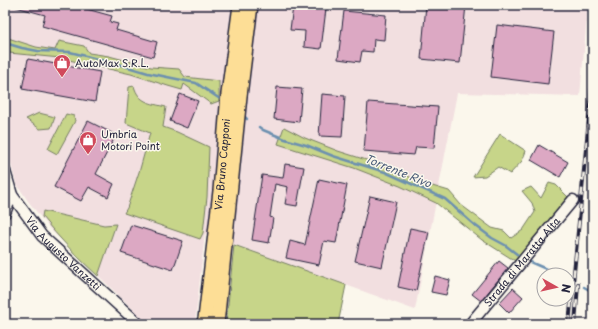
<svg xmlns="http://www.w3.org/2000/svg" width="598" height="329" font-family="'Playpen Sans',sans-serif">
<rect width="100%" height="100%" fill="#fbf7ec"/>
<filter id="ink" filterUnits="userSpaceOnUse"><feTurbulence type="fractalNoise" baseFrequency=".025" numOctaves="2"/><feDisplacementMap in="SourceGraphic" scale="8" xChannelSelector="R" yChannelSelector="G"/><feConvolveMatrix kernelMatrix="1 2 1 2 8 2 1 2 1" color-interpolation-filters="sRGB"/></filter>
<g filter="url(#ink)">
<polygon fill="#f2dfe0" points="5,5 588,5 580,96 457,93 415,310 205,234 195,324 150,324 143,319 50,229 28,201 16,183 5,144"/>
<g fill="#c7d589" stroke="#747c62">
<polygon points="5,37 36,47 55,50 59,41 84,46 89,53 109,56 151,67 179,69 185,77 219,81 219,101 211,104 184,84 182,90 168,86 131,74 60,58 9,53 5,52"/>
<path d="M134,86C139,103 150,103 166,107L163,127L177,132L209,147L207,197L203,233L200,239L124,213L127,208L140,169L150,133L126,123L129,87Z"/>
<polygon points="39,113 55,117 51,128 40,129 26,119"/>
<polygon points="66,114 74,116 75,121 57,154 48,149"/>
<polygon points="284,127 305,138 338,151 395,169 419,182 449,191 461,205 492,228 504,231 511,238 523,230 535,212 532,203 522,191 531,187 541,198 549,183 556,185 572,201 520,264 482,240 436,203 400,186 354,168 278,144"/>
<polygon points="500,134 526,151 522,161 510,174 498,167 485,176 473,177"/>
<path d="M43,211L104,225L116,224L98,276C78,258 59,238 42,217Z"/>
<polygon points="234,245 346,285 338,324 226,324"/>
</g>
<g fill="none" stroke-linecap="round" stroke-linejoin="round">
<g stroke="#6c90b0" stroke-width="2.5">
<polyline points="5,43 22,48 38,51 70,52 121,65 148,73 196,83 223,101"/>
<polyline points="245,117 247,119"/>
<polyline points="259,127 263,130 285,139 306,145 333,156 385,172 445,199 472,223 492,238 505,245 518,255"/>
<polyline points="530,262 560,275"/>
<polyline points="584,287 593,292"/>
</g>
</g>
<g fill="#dca8c3" stroke="#22223b">
<polygon points="16,5 72,5 112,16 110,22 118,24 116,30 157,42 153,57 42,26 45,15 16,7"/>
<polygon points="426,5 466,5 460,63 421,59"/>
<polygon points="293,6 326,9 321,49 304,47 305,31 290,30"/>
<polygon points="344,11 386,15 384,40 374,39 373,52 362,51 360,62 338,59"/>
<polygon points="497,25 554,32 548,84 491,77"/>
<polygon points="28,59 100,72 95,102 22,89"/>
<polygon points="277,87 302,89 299,122 274,119"/>
<polygon points="180,94 198,101 187,128 170,121"/>
<polygon points="322,94 345,96 342,137 319,136"/>
<polygon points="368,102 438,107 434,148 416,147 414,155 364,151"/>
<polygon points="88,121 116,135 96,174 114,184 108,197 89,187 81,201 54,187"/>
<polygon points="539,145 568,162 560,177 531,160"/>
<polygon points="285,164 304,167 297,206 285,204 288,187 275,184 270,217 273,218 269,243 252,240 262,175 283,178"/>
<polygon points="319,179 347,185 336,243 324,241 319,265 286,258 290,241 305,245"/>
<polygon points="370,196 396,202 382,267 355,261"/>
<polygon points="131,225 183,241 173,270 121,253"/>
<polygon points="410,228 429,232 416,291 398,287"/>
<polygon points="499,261 508,268 481,301 472,294"/>
<polygon points="435,276 450,280 446,295 431,292"/>
<polygon points="513,288 523,297 509,313 499,303"/>
</g>
<g fill="none" stroke-linecap="round" stroke-linejoin="round">
<defs>
<g id="minor">
<path id="s1" d="M5,171L12,195L42,236L139,324"/>
<polyline points="5,213 12,195"/>
<path id="s2" d="M470,324L573,200"/>
</g>
<g id="major">
<path id="s3" d="M203,324L205,319L220,191L228,94L240,5"/>
<polyline points="217,324 240,96 251,5"/>
</g>
</defs>
<use href="#minor" stroke="#22223b" stroke-width="13"/>
<use href="#major" stroke="#22223b" stroke-width="16"/>
<use href="#minor" stroke="#fbf7ec" stroke-width="10"/>
<use href="#major" stroke="#fdde96" stroke-width="13"/>
<defs>
<g id="rail">
<polyline points="569,324 593,77"/>
<polyline points="575,324 578,284"/>
</g>
</defs>
<use href="#rail" stroke="#22223b" stroke-width="4"/>
<use href="#rail" stroke="#fbf7ec" stroke-width="2.5" stroke-dasharray="8" stroke-linecap="butt"/>
</g>
</g>
<defs>
<symbol id="shop-pin" viewBox="-11 -11 22 30"><path d="M0 17L-7.5 6A9.5 9.5 0 1 1 7.5 6Z" fill="#d1495b" stroke="#fbf7ec"/><path d="M-5-2.5h2.3a2.7 3.5 0 0 1 5.4 0H5L5.5 6h-11ZM-1.5-2.5h3a1.5 2.3 0 0 0-3 0Z" fill="#fff"/></symbol>
</defs>
<g fill-rule="evenodd">
<use href="#shop-pin" x="52" y="53" width="20" height="27"/>
<use href="#shop-pin" x="78" y="130" width="20" height="27"/>
</g>
<g text-anchor="middle" stroke-width="3" stroke-linejoin="round" paint-order="stroke">
<g font-size="10" fill="#22223b" stroke="#fbf7ec" text-anchor="start">
<text x="75" y="67">AutoMax S.R.L.</text>
<text x="101" y="138">Umbria<tspan x="101" dy="12">Motori Point</tspan></text>
</g>
<g font-size="10" fill="#22223b" stroke="#fbf7ec">
<text dy="4" stroke="none"><textPath href="#s3" startOffset="161">Via Bruno Capponi</textPath></text>
<text dy="4" stroke="none"><textPath href="#s1" startOffset="103">Via Augusto Vanzetti</textPath></text>
<text dy="4" stroke="none"><textPath href="#s2" startOffset="81">Strada di Maratta Alta</textPath></text>
</g>
<g font-size="11" font-style="italic" fill="#475976" stroke="#fbf7ec">
<text transform="translate(398 171) rotate(22)" y="4">Torrente Rivo</text>
</g>
</g>
<rect width="598" height="329" fill="none" stroke="#fbf7ec" stroke-width="20"/>
<rect x="10" y="10" width="578" height="309" fill="none" stroke="#22223b" stroke-width="1.5" filter="url(#ink)"/>
<g transform="translate(556 287) rotate(98)"><circle r="19" fill="#fbf7ec" stroke="#a4a2a5"/>
<path d="M0-3L7 15L0 10L-7 15Z" fill="#d1495b"/>
<text y="-6" font-size="11" font-weight="bold" text-anchor="middle" fill="#22223b">N</text>
</g>
</svg>
